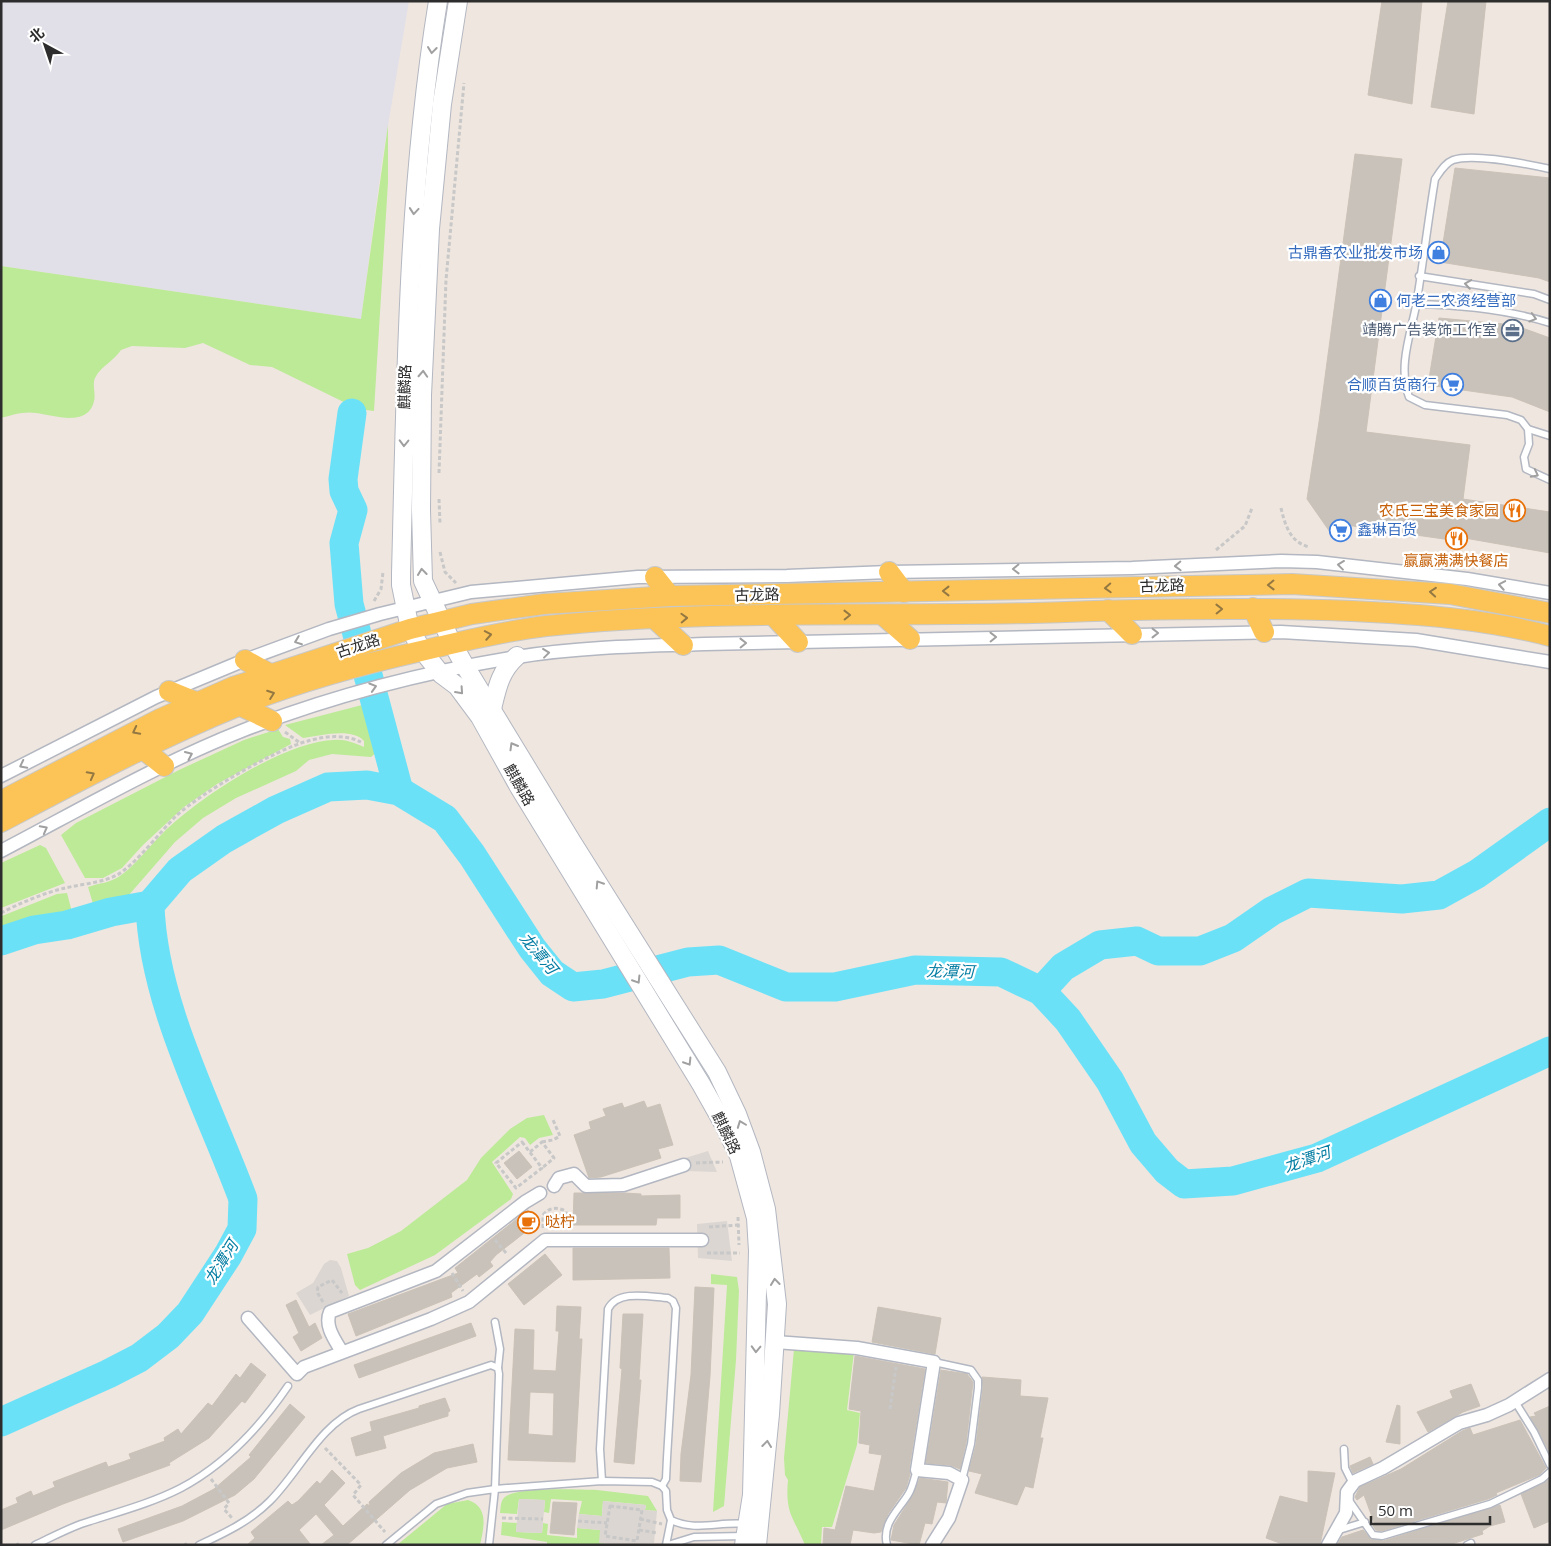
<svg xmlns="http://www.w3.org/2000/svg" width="1551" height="1546" font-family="'Open Sans','Noto Sans SC',sans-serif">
<rect width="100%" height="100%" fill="#efe6df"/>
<polygon fill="#e1dfe8" points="1,1 409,1 382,161 361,319 1,266"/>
<g fill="#bcea97">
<path d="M388,125V182L374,411L358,409L272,367L250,365L203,343L185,348L132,346L121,350C114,361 101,366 95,378C92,385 96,394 94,401C88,428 53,415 36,413C24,411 12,415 1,418V266L361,319Z"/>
<path d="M362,705L366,709L378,751L371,757L332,754L309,760L296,771L236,798L203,818L175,842L121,904L99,910L94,907L88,887C99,883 110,883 120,876C136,865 149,846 163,833C198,798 285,741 334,740C345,739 354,743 364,747V741C352,727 319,736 303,738L285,725Z"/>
<polygon points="278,729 283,737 290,739 291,744 217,784 184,807 143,845 122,868 103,878 85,878 61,835 76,823 179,770 244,740"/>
<polygon points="40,845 46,848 65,883 1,908 1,863"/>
<polygon points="67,893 72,912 63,918 37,919 1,930 2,916 57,894"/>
<polygon points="544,1115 553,1135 539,1138 530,1145 525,1138 520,1137 492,1162 513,1194 511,1199 435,1255 360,1290 355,1285 347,1254 368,1248 401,1231 467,1180 481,1158 510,1129 527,1118"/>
<polygon points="711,1274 737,1277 739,1291 736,1360 724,1506 713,1512 727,1285 711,1284"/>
<path d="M794,1349L854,1352L847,1410L860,1413L857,1445L832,1527H822L821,1545H805C793,1516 785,1514 788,1480L785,1475L784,1458Z"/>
<path d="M597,1490L648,1496L657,1511L645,1510L646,1505L603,1501L602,1516L579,1514L582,1501L551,1499L549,1513L544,1512L545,1500L519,1499L517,1514L500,1513C501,1508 500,1502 504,1498C515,1486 579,1490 597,1490Z"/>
<path d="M468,1500C489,1507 484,1527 480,1545H397L447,1504Z"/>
<polygon points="502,1522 517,1523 516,1532 542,1533 543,1523 548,1524 547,1535 577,1538 577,1528 601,1530 600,1543 619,1545 547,1545 547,1542 501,1535"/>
</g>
<g fill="#dbd6d2">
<polygon points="708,1151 717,1172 685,1171 682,1159"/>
<polygon points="727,1221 732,1261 698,1258 697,1224"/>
<polygon points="330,1260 337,1261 341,1268 349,1296 310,1315 296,1293 313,1283 324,1264"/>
<polygon points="519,1499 545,1500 542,1533 516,1532"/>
<polygon points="603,1501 646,1505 645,1510 657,1511 654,1543 619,1545 599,1543 600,1530 577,1528 579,1514 602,1516"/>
</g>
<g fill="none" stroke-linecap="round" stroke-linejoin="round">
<g stroke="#6be1f8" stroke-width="29">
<polyline points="352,413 343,479 344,491 353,510 344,543 349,604 399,791"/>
<polyline points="1,941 34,930 67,925 111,912 150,905"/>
<polyline points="1041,991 1063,967 1100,945 1137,941 1158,951 1200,951 1233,938 1272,911 1308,893 1402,899 1439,895 1477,874 1550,822"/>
<path d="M1,1422L108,1374L139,1358L168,1336L190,1313L228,1255L242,1229L243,1199C209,1107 153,1004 150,905L180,870L224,839L276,810L328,787L367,785L399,791L445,819L472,855L532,948L552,973L573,987L603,984L688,962L719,960L786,987H835L915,970L1001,972L1041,991L1068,1020L1110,1081L1143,1143L1167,1171L1184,1184L1233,1181L1317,1158L1550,1051"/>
</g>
</g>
<g fill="#c8c2ba" stroke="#cbc2b8" fill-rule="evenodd">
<polygon points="1382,1 1422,1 1412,104 1368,95"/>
<polygon points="1448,1 1486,1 1474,114 1431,107"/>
<polygon points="1355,154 1402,159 1366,432 1470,445 1463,499 1550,512 1550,553 1459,537 1458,541 1346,525 1345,533 1330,532 1307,499 1319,422"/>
<polygon points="1455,168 1550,178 1550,282 1539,278 1440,262"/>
<polygon points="1439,318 1514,325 1550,338 1550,412 1512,397 1428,385"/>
<polygon points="644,1101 647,1108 660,1104 673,1145 658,1149 661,1158 601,1177 589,1178 574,1135 591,1129 589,1122 606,1116 603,1109 622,1103 624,1108"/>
<polygon points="519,1151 532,1167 517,1179 504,1163"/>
<polygon points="574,1193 625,1193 641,1194 641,1196 680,1195 680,1218 657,1218 656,1225 573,1225"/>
<polygon points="528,1210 537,1223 496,1255 490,1262 493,1266 479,1277 477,1274 451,1293 452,1297 356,1336 348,1314 458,1273 455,1268"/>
<polygon points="573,1248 669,1248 670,1278 573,1280"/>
<polygon points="545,1254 562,1275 524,1305 508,1284"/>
<polygon points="695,1287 714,1288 710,1376 701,1482 680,1481 681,1454 691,1375"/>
<polygon points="296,1300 309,1327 315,1323 322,1338 301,1351 293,1337 299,1333 286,1305"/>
<path d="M557,1306L581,1307L579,1339H582L575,1462L508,1460L515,1329L534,1330L533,1370L556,1371L559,1331H556ZM530,1392L554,1393L553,1436L528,1434Z"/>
<polygon points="878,1307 941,1318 935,1354 872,1342"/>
<polygon points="623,1314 643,1314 639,1380 641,1380 634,1464 614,1462 622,1369 620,1368"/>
<polygon points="471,1323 476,1336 359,1378 354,1365"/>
<polygon points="855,1356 925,1369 909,1469 910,1474 906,1488 888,1514 881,1532 874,1533 853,1530 850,1545 823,1545 824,1528 835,1530 846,1486 874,1491 882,1455 869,1453 870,1445 859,1443 861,1411 849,1409"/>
<polygon points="251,1363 266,1375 245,1403 242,1401 209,1438 169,1463 170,1465 63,1504 1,1530 1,1510 18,1503 16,1498 31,1491 33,1496 55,1487 53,1482 106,1462 108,1467 131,1459 129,1454 165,1441 164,1438 178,1429 181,1434 208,1403 212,1406 236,1374 240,1378"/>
<polygon points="941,1370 967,1374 973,1382 966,1443 960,1469 950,1465 926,1463"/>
<polygon points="982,1377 1021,1380 1020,1396 1048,1398 1040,1438 1043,1438 1033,1488 1025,1486 1017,1505 975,1493 982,1474 969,1471 976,1445 983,1388"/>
<polygon points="1471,1384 1480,1406 1463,1412 1428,1432 1417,1412 1453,1398 1450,1391"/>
<polygon points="445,1398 450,1411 448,1412 448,1416 383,1436 386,1448 356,1456 351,1438 372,1431 370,1422 419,1408 419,1406"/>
<polygon points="290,1404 305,1417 254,1479 235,1495 183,1521 123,1542 118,1529 182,1506 214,1489 251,1457 249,1455"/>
<polygon points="1397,1405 1400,1406 1400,1444 1386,1442"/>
<polygon points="1550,1406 1550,1453 1530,1417 1536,1416 1534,1413"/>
<polygon points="1520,1420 1546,1468 1539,1475 1496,1493 1497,1495 1488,1499 1382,1531 1376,1530 1373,1526 1375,1525 1364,1495 1357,1500 1355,1497 1360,1487 1401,1469 1462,1431 1470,1428 1473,1435"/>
<polygon points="473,1444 477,1462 447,1468 410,1490 347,1545 321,1545 334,1535 316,1514 299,1530 311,1545 247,1545 255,1538 251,1532 288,1501 292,1505 298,1501 317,1481 320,1484 332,1470 345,1483 324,1505 343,1526 367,1504 370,1506 369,1502 401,1473 434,1453"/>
<polygon points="1370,1457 1373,1464 1353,1473 1350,1466"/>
<polygon points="1308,1471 1335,1473 1320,1545 1285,1545 1266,1538 1280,1496 1308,1503"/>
<polygon points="920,1478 948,1482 946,1503 937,1502 932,1524 925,1523 919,1545 891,1540 894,1525 913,1495"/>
<polygon points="1550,1479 1550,1521 1534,1528 1521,1494"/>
<polygon points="553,1502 577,1503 574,1535 550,1533"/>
<polygon points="1500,1505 1505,1522 1490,1526 1482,1531 1483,1534 1452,1544 1337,1545 1342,1537 1363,1530 1371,1539 1383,1541"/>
</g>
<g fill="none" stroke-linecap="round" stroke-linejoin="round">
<defs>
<g id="lane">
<path d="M1550,169C1527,164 1474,153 1453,160C1445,163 1440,172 1435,179C1428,221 1423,264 1416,306C1410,336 1398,367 1409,397L1425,405L1507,415L1521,420L1528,429L1529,444L1524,457L1526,469L1550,480"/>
<polyline points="1419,276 1534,294 1550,300"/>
<path d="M1416,304C1461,305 1506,309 1550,323"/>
<polyline points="1528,429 1550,436"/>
<polyline points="495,1322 500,1349 498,1368"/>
<polyline points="934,1362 971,1370 978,1380 978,1388 971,1444 962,1480"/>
<polyline points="1514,1400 1534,1432 1550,1465"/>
<polyline points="1344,1449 1345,1468 1351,1480 1355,1481"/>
<path d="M602,1481L600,1449L608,1309C618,1289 650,1297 668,1298L673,1301L676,1308L667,1458L666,1479L662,1486"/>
<polyline points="1348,1499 1373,1535 1382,1536 1490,1504 1542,1479 1550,1472"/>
<polyline points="1336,1531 1365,1522"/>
<path d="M35,1545C50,1538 65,1530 81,1524C114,1513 150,1504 181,1488C226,1464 260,1427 288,1386"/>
<path d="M199,1545C225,1533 250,1521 270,1501C299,1472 321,1423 359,1409L491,1365L498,1368L499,1374L495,1489L602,1481L652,1482L662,1486L666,1491L667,1510L671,1520C696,1532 720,1521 746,1524"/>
<polyline points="386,1545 436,1504 467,1493 495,1489 489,1545"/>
<polyline points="666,1545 671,1520"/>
<polyline points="668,1545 694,1537 745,1536"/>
<path d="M887,1545C881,1523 900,1509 909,1493C913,1486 914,1478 917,1470"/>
<polyline points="1467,1545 1471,1543"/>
</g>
<g id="street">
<polyline points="1,776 156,697 245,660 329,629 380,614 471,592 638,577 787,576 889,572 1132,568 1281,561 1317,562 1467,579 1550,593"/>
<path d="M1,851C81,809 160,763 244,730C332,696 424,672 517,657C579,647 642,646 705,644L1281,632L1416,640L1550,662"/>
<polyline points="554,1186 559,1178 574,1174 586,1186 623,1185 684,1165"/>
<polyline points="248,1318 297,1374 304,1367 431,1319 469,1302 545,1240 702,1240"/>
<polyline points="775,1342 857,1348 934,1362 917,1470 949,1473 962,1480 949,1518 932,1545"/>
<path d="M342,1352C335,1340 324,1326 330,1312L436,1271L525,1202L540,1193"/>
<polyline points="1328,1545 1346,1513 1347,1492 1355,1481 1383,1468 1459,1423 1487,1415 1509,1405 1550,1379"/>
</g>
<g id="secondary">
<path d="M438,1C407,191 406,382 401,574V585L410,629L422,650L441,674L457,686L480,717L519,787L701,1084L723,1123L739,1156L756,1218L758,1251L752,1495L744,1545"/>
<polyline points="458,1 442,104 430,229 422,395 421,510 423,581 452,643 465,666 572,842 717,1072 737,1114 751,1152 766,1209 777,1304 770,1414 757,1545"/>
<path d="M492,709C497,688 500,671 517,656"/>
</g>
<g id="primary">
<polyline points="889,572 904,592"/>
<polyline points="655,577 670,596"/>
<polyline points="1253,608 1264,632"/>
<polyline points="1108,610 1132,634"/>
<polyline points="883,615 910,639"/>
<polyline points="774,616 798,642"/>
<polyline points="654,618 683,645"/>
<polyline points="245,660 270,674"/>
<polyline points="169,691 196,702"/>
<polyline points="239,705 272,721"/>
<polyline points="143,749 164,766"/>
<polyline points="1,801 160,719 233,687 410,629 472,614 544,604 670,596 1292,584 1450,594 1550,613"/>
<path d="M1,822C79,781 157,739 238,706C297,682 359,665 421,651C462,641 504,631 546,626C707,609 871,617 1033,613C1139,609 1246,607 1352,611C1418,614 1485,619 1550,636"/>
</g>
</defs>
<use href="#lane" stroke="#b3b7c1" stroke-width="9"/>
<use href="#street" stroke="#b3b7c1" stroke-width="15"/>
<use href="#secondary" stroke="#b3b7c1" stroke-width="20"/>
<use href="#primary" stroke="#c8c8c8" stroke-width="22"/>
<g stroke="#c8c8c8" stroke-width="3" stroke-dasharray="4 2.5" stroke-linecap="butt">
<polyline points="439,473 446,280 464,83"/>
<polyline points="439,499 440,523"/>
<path d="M1281,508C1285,525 1290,542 1309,547"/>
<polyline points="1216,550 1245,526 1252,508"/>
<polyline points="440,552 445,572 456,583"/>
<polyline points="374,601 381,589 383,572"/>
<polyline points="285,732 300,743"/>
<path d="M1,913C20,903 44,893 65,888C82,884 101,883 117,875C135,865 160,832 176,816C201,793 276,749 308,741C325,736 345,734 361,742"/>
<polygon points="522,1142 542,1168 516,1188 496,1163"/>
<polyline points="542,1142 553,1140 560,1136 553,1120"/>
<polyline points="530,1152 542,1142 554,1158 542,1168"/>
<polyline points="696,1163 723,1162"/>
<polyline points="738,1217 739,1245"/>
<polyline points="709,1227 738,1225"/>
<path d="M543,1228V1215C550,1207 556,1207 566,1211L568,1228"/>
<polyline points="495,1240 507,1254"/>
<polyline points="707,1253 740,1253"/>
<polyline points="452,1273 463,1291"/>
<polyline points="323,1302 317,1292 318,1287 332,1280 342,1293"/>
<polyline points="890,1409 896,1367"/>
<polyline points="325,1448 361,1485 353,1495 385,1532"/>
<polyline points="211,1479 229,1503 224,1509 232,1518"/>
<polygon points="610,1506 642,1510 637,1541 605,1536"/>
<polyline points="502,1518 543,1519"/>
<polyline points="640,1519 662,1524"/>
<polyline points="578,1521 607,1523"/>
<polyline points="639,1530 658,1533"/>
<polyline points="17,1543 18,1545"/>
<polyline points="185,1543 186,1545"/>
</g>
<use href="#lane" stroke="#fff" stroke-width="6"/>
<use href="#street" stroke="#fff" stroke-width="12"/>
<use href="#secondary" stroke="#fff" stroke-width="18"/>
<use href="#primary" stroke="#fcc457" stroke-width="20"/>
</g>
<defs><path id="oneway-chevron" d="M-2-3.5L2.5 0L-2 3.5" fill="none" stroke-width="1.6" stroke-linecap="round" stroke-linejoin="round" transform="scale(1.25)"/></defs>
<g stroke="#a0a0a0">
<use href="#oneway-chevron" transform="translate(432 50) rotate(97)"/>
<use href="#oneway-chevron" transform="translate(414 211) rotate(95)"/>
<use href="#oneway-chevron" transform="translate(1468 284) rotate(-171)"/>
<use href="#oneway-chevron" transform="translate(1533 318) rotate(16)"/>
<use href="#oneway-chevron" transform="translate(423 374) rotate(-87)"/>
<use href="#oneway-chevron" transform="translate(404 443) rotate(91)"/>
<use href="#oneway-chevron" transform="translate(1535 474) rotate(27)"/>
<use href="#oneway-chevron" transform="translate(1341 565) rotate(-173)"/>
<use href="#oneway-chevron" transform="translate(1178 566) rotate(178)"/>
<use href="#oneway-chevron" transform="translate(1016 569) rotate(179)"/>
<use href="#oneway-chevron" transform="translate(422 572) rotate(-96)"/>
<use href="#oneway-chevron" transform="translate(1502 585) rotate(-170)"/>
<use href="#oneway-chevron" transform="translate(1155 633)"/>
<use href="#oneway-chevron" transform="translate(993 637) rotate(-1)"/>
<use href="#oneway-chevron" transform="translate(298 641) rotate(159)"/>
<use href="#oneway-chevron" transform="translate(743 643) rotate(-1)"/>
<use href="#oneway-chevron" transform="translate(546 653) rotate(-7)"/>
<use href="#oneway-chevron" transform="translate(373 687) rotate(-17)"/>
<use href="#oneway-chevron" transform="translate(460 691) rotate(48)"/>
<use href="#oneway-chevron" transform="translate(513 746) rotate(-120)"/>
<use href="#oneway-chevron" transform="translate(189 755) rotate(-24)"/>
<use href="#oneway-chevron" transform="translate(23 765) rotate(153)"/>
<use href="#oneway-chevron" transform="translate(44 829) rotate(-28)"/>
<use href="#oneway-chevron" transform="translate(599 884) rotate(-123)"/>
<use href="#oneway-chevron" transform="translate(637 980) rotate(58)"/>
<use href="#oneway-chevron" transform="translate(688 1062) rotate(58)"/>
<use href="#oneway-chevron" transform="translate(741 1124) rotate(-111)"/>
<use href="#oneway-chevron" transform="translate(775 1282) rotate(-96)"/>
<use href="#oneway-chevron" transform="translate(756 1349) rotate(92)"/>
<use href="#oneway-chevron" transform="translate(767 1444) rotate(-83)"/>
</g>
<g stroke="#947842">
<use href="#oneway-chevron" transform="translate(1271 585) rotate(179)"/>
<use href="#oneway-chevron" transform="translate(1108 588) rotate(177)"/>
<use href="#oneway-chevron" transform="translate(946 591) rotate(180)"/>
<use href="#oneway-chevron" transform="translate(1433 592) rotate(-175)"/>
<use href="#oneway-chevron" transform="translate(1219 609) rotate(-1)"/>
<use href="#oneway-chevron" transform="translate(847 615) rotate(-1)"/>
<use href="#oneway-chevron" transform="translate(684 618) rotate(-2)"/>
<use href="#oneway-chevron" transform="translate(488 635) rotate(-10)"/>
<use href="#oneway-chevron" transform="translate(271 694) rotate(-20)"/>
<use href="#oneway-chevron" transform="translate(136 731) rotate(153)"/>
<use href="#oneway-chevron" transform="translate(91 775) rotate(-28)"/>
</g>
<defs>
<symbol id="shop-ring" viewBox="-11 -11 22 22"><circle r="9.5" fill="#fff" stroke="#3f7fe0" stroke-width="1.5"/><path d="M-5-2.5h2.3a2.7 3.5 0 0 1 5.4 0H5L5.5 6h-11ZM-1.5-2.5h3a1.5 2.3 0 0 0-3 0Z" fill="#3f7fe0"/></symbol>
<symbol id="office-ring" viewBox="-11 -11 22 22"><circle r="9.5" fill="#fff" stroke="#5c6f8a" stroke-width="1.5"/><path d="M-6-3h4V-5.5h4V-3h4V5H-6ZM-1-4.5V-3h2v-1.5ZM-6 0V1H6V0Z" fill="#5c6f8a"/></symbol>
<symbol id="supermarket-ring" viewBox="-11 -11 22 22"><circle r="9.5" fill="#fff" stroke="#3f7fe0" stroke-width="1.5"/><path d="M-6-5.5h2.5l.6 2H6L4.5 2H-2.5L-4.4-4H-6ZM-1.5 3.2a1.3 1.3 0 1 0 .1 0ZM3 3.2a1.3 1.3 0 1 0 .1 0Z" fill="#3f7fe0"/></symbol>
<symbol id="restaurant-ring" viewBox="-11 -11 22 22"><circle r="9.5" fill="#fff" stroke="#e8710a" stroke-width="1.5"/><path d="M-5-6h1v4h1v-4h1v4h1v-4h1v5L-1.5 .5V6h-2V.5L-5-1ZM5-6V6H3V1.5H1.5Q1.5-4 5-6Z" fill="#e8710a"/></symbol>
<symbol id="cafe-ring" viewBox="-11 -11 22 22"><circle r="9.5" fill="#fff" stroke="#e8710a" stroke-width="1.5"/><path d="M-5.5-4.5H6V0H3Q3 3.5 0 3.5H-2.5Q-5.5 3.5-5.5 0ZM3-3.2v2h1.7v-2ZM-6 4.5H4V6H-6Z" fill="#e8710a"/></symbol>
</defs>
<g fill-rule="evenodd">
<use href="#shop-ring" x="1426" y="240" width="25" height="25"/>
<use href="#shop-ring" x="1368" y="288" width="25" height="25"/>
<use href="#office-ring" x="1500" y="318" width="25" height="25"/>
<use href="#supermarket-ring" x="1440" y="372" width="25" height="25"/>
<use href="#restaurant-ring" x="1502" y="498" width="25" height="25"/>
<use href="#supermarket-ring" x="1328" y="518" width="25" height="25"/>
<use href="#restaurant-ring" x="1444" y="526" width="25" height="25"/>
<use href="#cafe-ring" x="516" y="1210" width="25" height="25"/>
</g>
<g text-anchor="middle" stroke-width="4.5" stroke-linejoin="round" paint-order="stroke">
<g font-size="15" fill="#366cbe" stroke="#fff" text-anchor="end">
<text x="1423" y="258">古鼎香农业批发市场</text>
<text x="1396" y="306" text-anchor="start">何老二农资经营部</text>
<text x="1437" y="390">合顺百货商行</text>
<text x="1357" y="535" text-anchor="start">鑫琳百货</text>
</g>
<g font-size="15" fill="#4e5e75" stroke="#fff" text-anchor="end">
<text x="1497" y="335">靖腾广告装饰工作室</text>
</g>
<g font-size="15" fill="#2d2d2d" stroke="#fff">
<text transform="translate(405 387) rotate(-89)" y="5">麒麟路</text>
<text transform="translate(1162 586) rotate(-2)" y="5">古龙路</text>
<text transform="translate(757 595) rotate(-1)" y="5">古龙路</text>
<text transform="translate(358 646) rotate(-18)" y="5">古龙路</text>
<text transform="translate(519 785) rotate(60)" y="5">麒麟路</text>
<text transform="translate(726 1133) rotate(64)" y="5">麒麟路</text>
</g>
<g font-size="15" fill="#c56008" stroke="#fff" text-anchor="end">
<text x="1499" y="516">农氏三宝美食家园</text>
<text x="1456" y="566" text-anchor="middle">赢赢满满快餐店</text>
<text x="545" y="1227" text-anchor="start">哒柠</text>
</g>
<g font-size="16" font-style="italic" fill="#047da3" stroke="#fff">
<text transform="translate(539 953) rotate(50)" y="6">龙潭河</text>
<text transform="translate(950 971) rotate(1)" y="6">龙潭河</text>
<text transform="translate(1307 1159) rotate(-19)" y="6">龙潭河</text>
<text transform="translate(221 1262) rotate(-58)" y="6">龙潭河</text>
</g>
</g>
<rect width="1551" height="1546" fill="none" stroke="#2d2d2d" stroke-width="5"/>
<g transform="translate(45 45) rotate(320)" stroke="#ffffff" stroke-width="4" paint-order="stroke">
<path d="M0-4L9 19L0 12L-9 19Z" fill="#2d2d2d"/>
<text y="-8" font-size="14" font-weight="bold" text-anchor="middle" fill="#2d2d2d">北</text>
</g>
<path d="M1371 1516v8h119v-8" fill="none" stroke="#2d2d2d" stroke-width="2.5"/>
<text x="1378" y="1516" font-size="15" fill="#2d2d2d" stroke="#ffffff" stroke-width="4" paint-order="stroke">50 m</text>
</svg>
